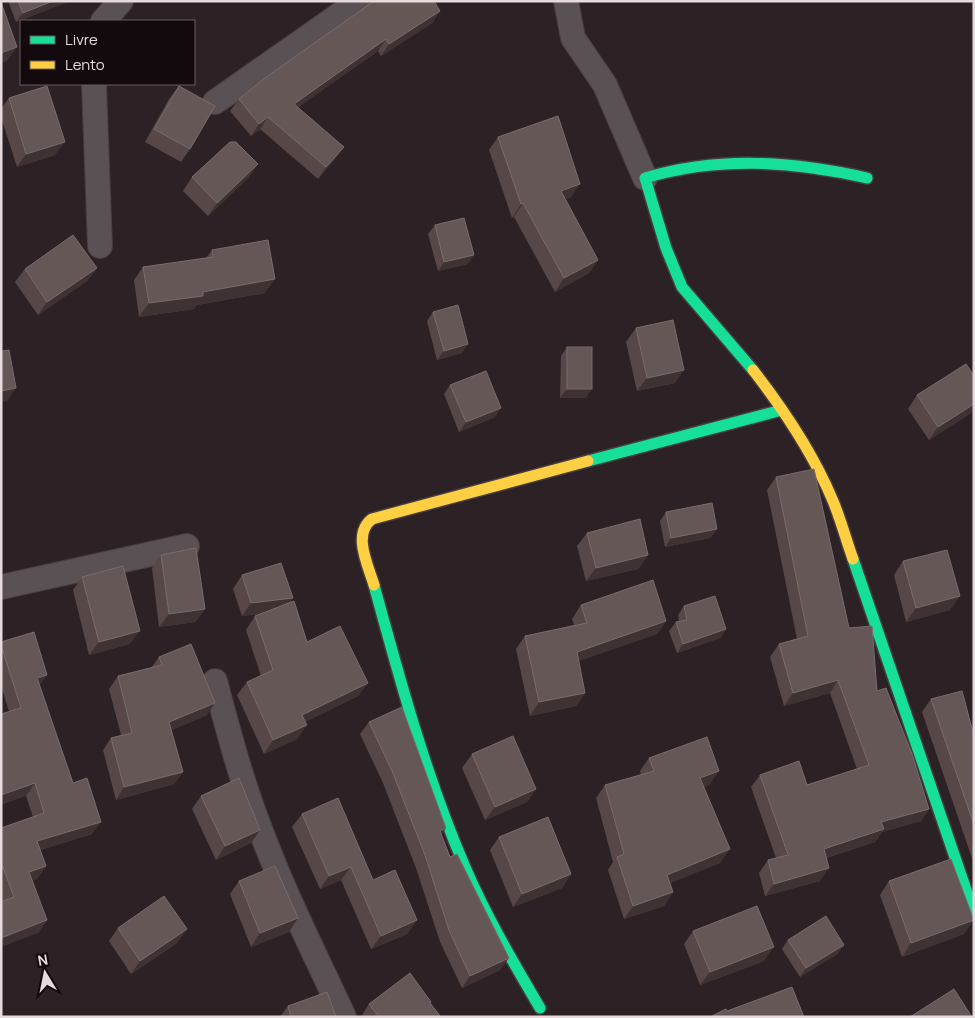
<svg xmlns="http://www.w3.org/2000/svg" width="975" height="1018" font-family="Manrope,sans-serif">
<rect width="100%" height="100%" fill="#2c2225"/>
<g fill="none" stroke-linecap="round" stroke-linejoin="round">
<defs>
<g id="street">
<polyline points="566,1 573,38 605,85 645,178"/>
<polyline points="103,21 121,1"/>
<polyline points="94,84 100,246"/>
<polyline points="215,102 359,1"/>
<polyline points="1,587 187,546"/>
<path d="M215,681C228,730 241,779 259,826C283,891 315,954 344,1017"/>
</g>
<g id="fast">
<path d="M753,370L682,287L666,248L645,178C719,156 792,161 867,178"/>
<polyline points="588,461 782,410"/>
<polyline points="853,559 974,913"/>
<path d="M374,585C400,680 426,777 465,867C486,916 513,962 540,1008"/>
</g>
<g id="slow">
<path d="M753,370C784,410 814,455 833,501C841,520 846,540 853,559"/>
<path d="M374,585C368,565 352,534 372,519L588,461"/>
</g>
</defs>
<use href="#street" stroke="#463d3f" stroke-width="26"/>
<use href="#fast" stroke="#463d3f" stroke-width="14"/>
<use href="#slow" stroke="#463d3f" stroke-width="14"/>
<use href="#street" stroke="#595153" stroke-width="24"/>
<use href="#fast" stroke="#16e098" stroke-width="11"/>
<use href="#slow" stroke="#ffcf43" stroke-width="11"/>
</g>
<g fill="#574746">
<polygon points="8,1 66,1 65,3 16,22"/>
<polygon points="440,11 432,23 381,56 378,51 298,107 335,159 318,179 260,129 251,136 230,111 239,99"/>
<polygon points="179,86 190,149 181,162 145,142 169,99"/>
<polygon points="9,98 55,155 17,167 1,117 1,109"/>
<polygon points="498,137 571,197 565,199 598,260 589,273 555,292 514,217 512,218 489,150"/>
<polygon points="192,177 249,177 208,216 183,191"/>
<polygon points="435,225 468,264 438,271 428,234"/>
<polygon points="212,250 265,293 197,305 194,309 139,317 134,280 143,267 206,258"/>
<polygon points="97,268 87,281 38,315 15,282 25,269"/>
<polygon points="433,312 462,353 437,360 427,321"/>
<polygon points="636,328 675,383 637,391 626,342"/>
<polygon points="567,347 586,398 560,398 561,356"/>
<polygon points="450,385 495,417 459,432 444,394"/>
<polygon points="917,395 974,411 929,440 908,409"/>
<polygon points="776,477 849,628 929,809 921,821 882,832 875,842 826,858 820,881 765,896 759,873 768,860 776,858 751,787 760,775 807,785 857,769 830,693 784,706 770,657 779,644 797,639 767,490"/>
<polygon points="666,512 717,529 710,538 665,547 660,521"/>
<polygon points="587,533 648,555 638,569 586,581 577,546"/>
<polygon points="161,555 205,609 195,622 159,627 152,568"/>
<polygon points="903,561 950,610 906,622 894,575"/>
<polygon points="242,575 293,598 290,602 307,642 368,683 358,696 305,722 297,739 264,754 237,695 247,682 261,676 246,630 255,616 262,614 242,616 233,589"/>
<polygon points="82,577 130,644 89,655 73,590"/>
<polygon points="581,605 666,621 657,634 578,661 585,693 576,706 530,716 516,649 525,636 574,625 572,619"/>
<polygon points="684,606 726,629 720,638 677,653 669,631 676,622 679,621 678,615"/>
<polygon points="1,642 40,685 73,783 92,834 40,850 46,866 37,879 32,881 47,920 38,933 2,902 1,899 1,828 33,817 26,796 9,711 1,686"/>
<polygon points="159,657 207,715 171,730 183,772 174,784 116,800 103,750 111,738 121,735 109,689 118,676 151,668"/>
<polygon points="931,699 974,736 974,864 922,712"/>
<polygon points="369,722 441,835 500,970 462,988 440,942 416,868 383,783 360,734"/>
<polygon points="472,754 536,789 527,802 485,820 462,768"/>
<polygon points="649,758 710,784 704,787 720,863 670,883 673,892 664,906 624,919 608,870 613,862 596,798 605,785 641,775 640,771"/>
<polygon points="201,796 260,830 251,843 216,860 192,809"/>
<polygon points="302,814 417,920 407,934 371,949 341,880 320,889 292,827"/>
<polygon points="499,837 571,874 562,888 513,907 490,850"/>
<polygon points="239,881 298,918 289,932 251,947 230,894"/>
<polygon points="889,881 964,934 902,957 880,895"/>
<polygon points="118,928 187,929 177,943 131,974 109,941"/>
<polygon points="693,931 764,961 700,985 684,944"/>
<polygon points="788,940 844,945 837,954 800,977 782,949"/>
<polygon points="369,1004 430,1004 441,1017 363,1017 362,1015"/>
<polygon points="288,1006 336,1017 280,1017"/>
</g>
<g fill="#3f3232">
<polygon points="53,1 66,1 65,3 16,22 23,13"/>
<polygon points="440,11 432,23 381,56 389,44"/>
<polygon points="386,39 378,51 286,116 294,104"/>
<polygon points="17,47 7,61 1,63 1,53"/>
<polygon points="268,117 260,129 251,136 259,124"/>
<polygon points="65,142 55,155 17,167 26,154"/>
<polygon points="344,147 335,159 318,179 326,167"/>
<polygon points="258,164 249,177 208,216 217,203"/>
<polygon points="580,184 571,197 551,204 561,191"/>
<polygon points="523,203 514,217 512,218 521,204"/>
<polygon points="474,255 468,264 438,271 444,262"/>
<polygon points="598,260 589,273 555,292 564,278"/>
<polygon points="97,268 87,281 38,315 47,302"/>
<polygon points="275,279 265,293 197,305 194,309 139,317 149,303 203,292"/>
<polygon points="468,344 462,353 437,360 444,351"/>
<polygon points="684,370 675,383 637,391 647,378"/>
<polygon points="16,388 7,401 1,402 1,391"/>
<polygon points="567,389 592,389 586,398 560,398"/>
<polygon points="974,404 974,411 929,440 938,427"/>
<polygon points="501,408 495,417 459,432 466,422"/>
<polygon points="717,529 710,538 665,547 671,538"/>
<polygon points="648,555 638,569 586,581 596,568"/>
<polygon points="960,596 950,610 906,622 916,608"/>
<polygon points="293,598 283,611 242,616 251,603"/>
<polygon points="205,609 195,622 159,627 169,614"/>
<polygon points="666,621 657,634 567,665 577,652"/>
<polygon points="726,629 720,638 677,653 683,644"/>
<polygon points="140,631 130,644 89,655 99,642"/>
<polygon points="47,675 38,687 37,678"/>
<polygon points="838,680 830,693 784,706 793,693"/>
<polygon points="368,683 358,696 293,728 302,715"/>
<polygon points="585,693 576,706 530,716 539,702"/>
<polygon points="215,703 207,715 161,735 169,722"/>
<polygon points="307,725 297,739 264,754 273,740"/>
<polygon points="719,771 710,784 691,791 700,778"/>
<polygon points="183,772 174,784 116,800 124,787"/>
<polygon points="35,783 26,796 1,805 1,795"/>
<polygon points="536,789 527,802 485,820 495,807"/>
<polygon points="929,809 921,821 882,832 875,842 815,861 824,849 881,822"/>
<polygon points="101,822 92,834 28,854 37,841"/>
<polygon points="446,828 437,841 440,831"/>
<polygon points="260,830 251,843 216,860 225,846"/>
<polygon points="730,849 720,863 658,888 667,875"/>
<polygon points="46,866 37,879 20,885 29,872"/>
<polygon points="351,867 341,880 320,889 329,876"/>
<polygon points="829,868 820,881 765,896 774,884"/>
<polygon points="571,874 562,888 513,907 522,894"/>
<polygon points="673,892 664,906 624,919 633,906"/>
<polygon points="298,918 289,932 251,947 260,933"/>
<polygon points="47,920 38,933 1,947 1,938"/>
<polygon points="417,920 407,934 371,949 381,936"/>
<polygon points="974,920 964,934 902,957 911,943"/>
<polygon points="187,929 177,943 131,974 140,961"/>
<polygon points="844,945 837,954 800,977 806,968"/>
<polygon points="774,947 764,961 700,985 710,972"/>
<polygon points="509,958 500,970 462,988 470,976"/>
</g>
<g fill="#665757" stroke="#7a6b6c">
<polygon points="18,1 53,1 23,13"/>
<polygon points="374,1 434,1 440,11 389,44 386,39 294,104 344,147 326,167 268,117 259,124 239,99 265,78"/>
<polygon points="1,5 2,5 17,47 1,53"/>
<polygon points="47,86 65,142 26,154 9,98"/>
<polygon points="179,86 215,106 190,149 154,129"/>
<polygon points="558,116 580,184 561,191 598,260 564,278 523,203 521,204 498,137"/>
<polygon points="230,142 236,142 258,164 217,203 192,177"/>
<polygon points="464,218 474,255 444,262 435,225"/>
<polygon points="73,235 97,268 47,302 25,269"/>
<polygon points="268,240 275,279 203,292 203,296 149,303 143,267 213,257 212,250"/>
<polygon points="458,305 468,344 444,351 433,312"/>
<polygon points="673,320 684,370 647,378 636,328"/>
<rect x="567" y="347" width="25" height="42"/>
<polygon points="9,350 16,388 1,391 1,351"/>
<polygon points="966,364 974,376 974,404 938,427 917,395"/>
<polygon points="486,371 501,408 466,422 450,385"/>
<polygon points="814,469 849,628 872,626 877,691 886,688 912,754 929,809 881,822 884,829 824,849 829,868 774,884 768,860 788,855 760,775 799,761 807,785 869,765 838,680 793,693 779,644 808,636 776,477"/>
<polygon points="712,503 717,529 671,538 666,512"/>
<polygon points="640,519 648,555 596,568 587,533"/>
<polygon points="196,548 205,609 169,614 161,555"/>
<polygon points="947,550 960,596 916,608 903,561"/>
<polygon points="281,563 293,598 251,603 242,575"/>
<polygon points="123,566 140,631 99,642 82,577"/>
<polygon points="653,580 666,621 577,652 585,693 539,702 525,636 587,623 581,605"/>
<polygon points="715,596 726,629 683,644 676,622 687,620 684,606"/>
<polygon points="294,601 307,642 340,626 368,683 302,715 307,725 273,740 247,682 273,670 255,616"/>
<polygon points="34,632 47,675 37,678 73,783 87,778 101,822 37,841 46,866 29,872 47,920 1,938 1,902 14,897 1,862 1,828 44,813 35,783 1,795 1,714 21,708 1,645 1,642"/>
<polygon points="191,644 215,703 169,722 183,772 124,787 111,738 132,733 118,676 162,665 159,657"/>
<polygon points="962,691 974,736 974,825 931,699"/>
<polygon points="402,707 446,828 440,831 450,857 457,854 509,958 470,976 449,930 425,855 392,771 369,722"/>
<polygon points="513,736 536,789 495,807 472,754"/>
<polygon points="707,737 719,771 700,778 730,849 667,875 673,892 633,906 617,857 624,854 605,785 654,771 649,758"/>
<polygon points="239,778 260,830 225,846 201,796"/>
<polygon points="338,798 373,880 395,870 417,920 381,936 351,867 329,876 302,814"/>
<polygon points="548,817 571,874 522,894 499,837"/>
<polygon points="951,859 974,920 911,943 889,881"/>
<polygon points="275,866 298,918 260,933 239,881"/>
<polygon points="164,896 187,929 140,961 118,928"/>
<polygon points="757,906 774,947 710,972 693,931"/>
<polygon points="826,916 844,945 806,968 788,940"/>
<polygon points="410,973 431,1002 430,1003 441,1017 379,1017 369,1004"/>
<polygon points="792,987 804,1017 710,1017 726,1009 727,1011"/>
<polygon points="954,989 972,1017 910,1017"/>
<polygon points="327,992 336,1017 291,1017 288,1006"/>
</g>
<rect width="975" height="1018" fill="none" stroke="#e7dadd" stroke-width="5"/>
<rect x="20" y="20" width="175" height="65" fill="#130a0d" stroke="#685d60"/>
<rect x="30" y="36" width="25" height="8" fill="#16e098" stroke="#685d60"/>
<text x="65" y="45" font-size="15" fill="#e7dadd">Livre</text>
<rect x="30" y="61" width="25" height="8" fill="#ffcf43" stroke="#685d60"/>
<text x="65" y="70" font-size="15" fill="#e7dadd">Lento</text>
<g transform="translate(45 973) rotate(350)" stroke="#130a0d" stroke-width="4" paint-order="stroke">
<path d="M0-4L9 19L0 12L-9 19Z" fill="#e7dadd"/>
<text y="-8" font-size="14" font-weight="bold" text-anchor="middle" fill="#e7dadd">N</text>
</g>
</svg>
